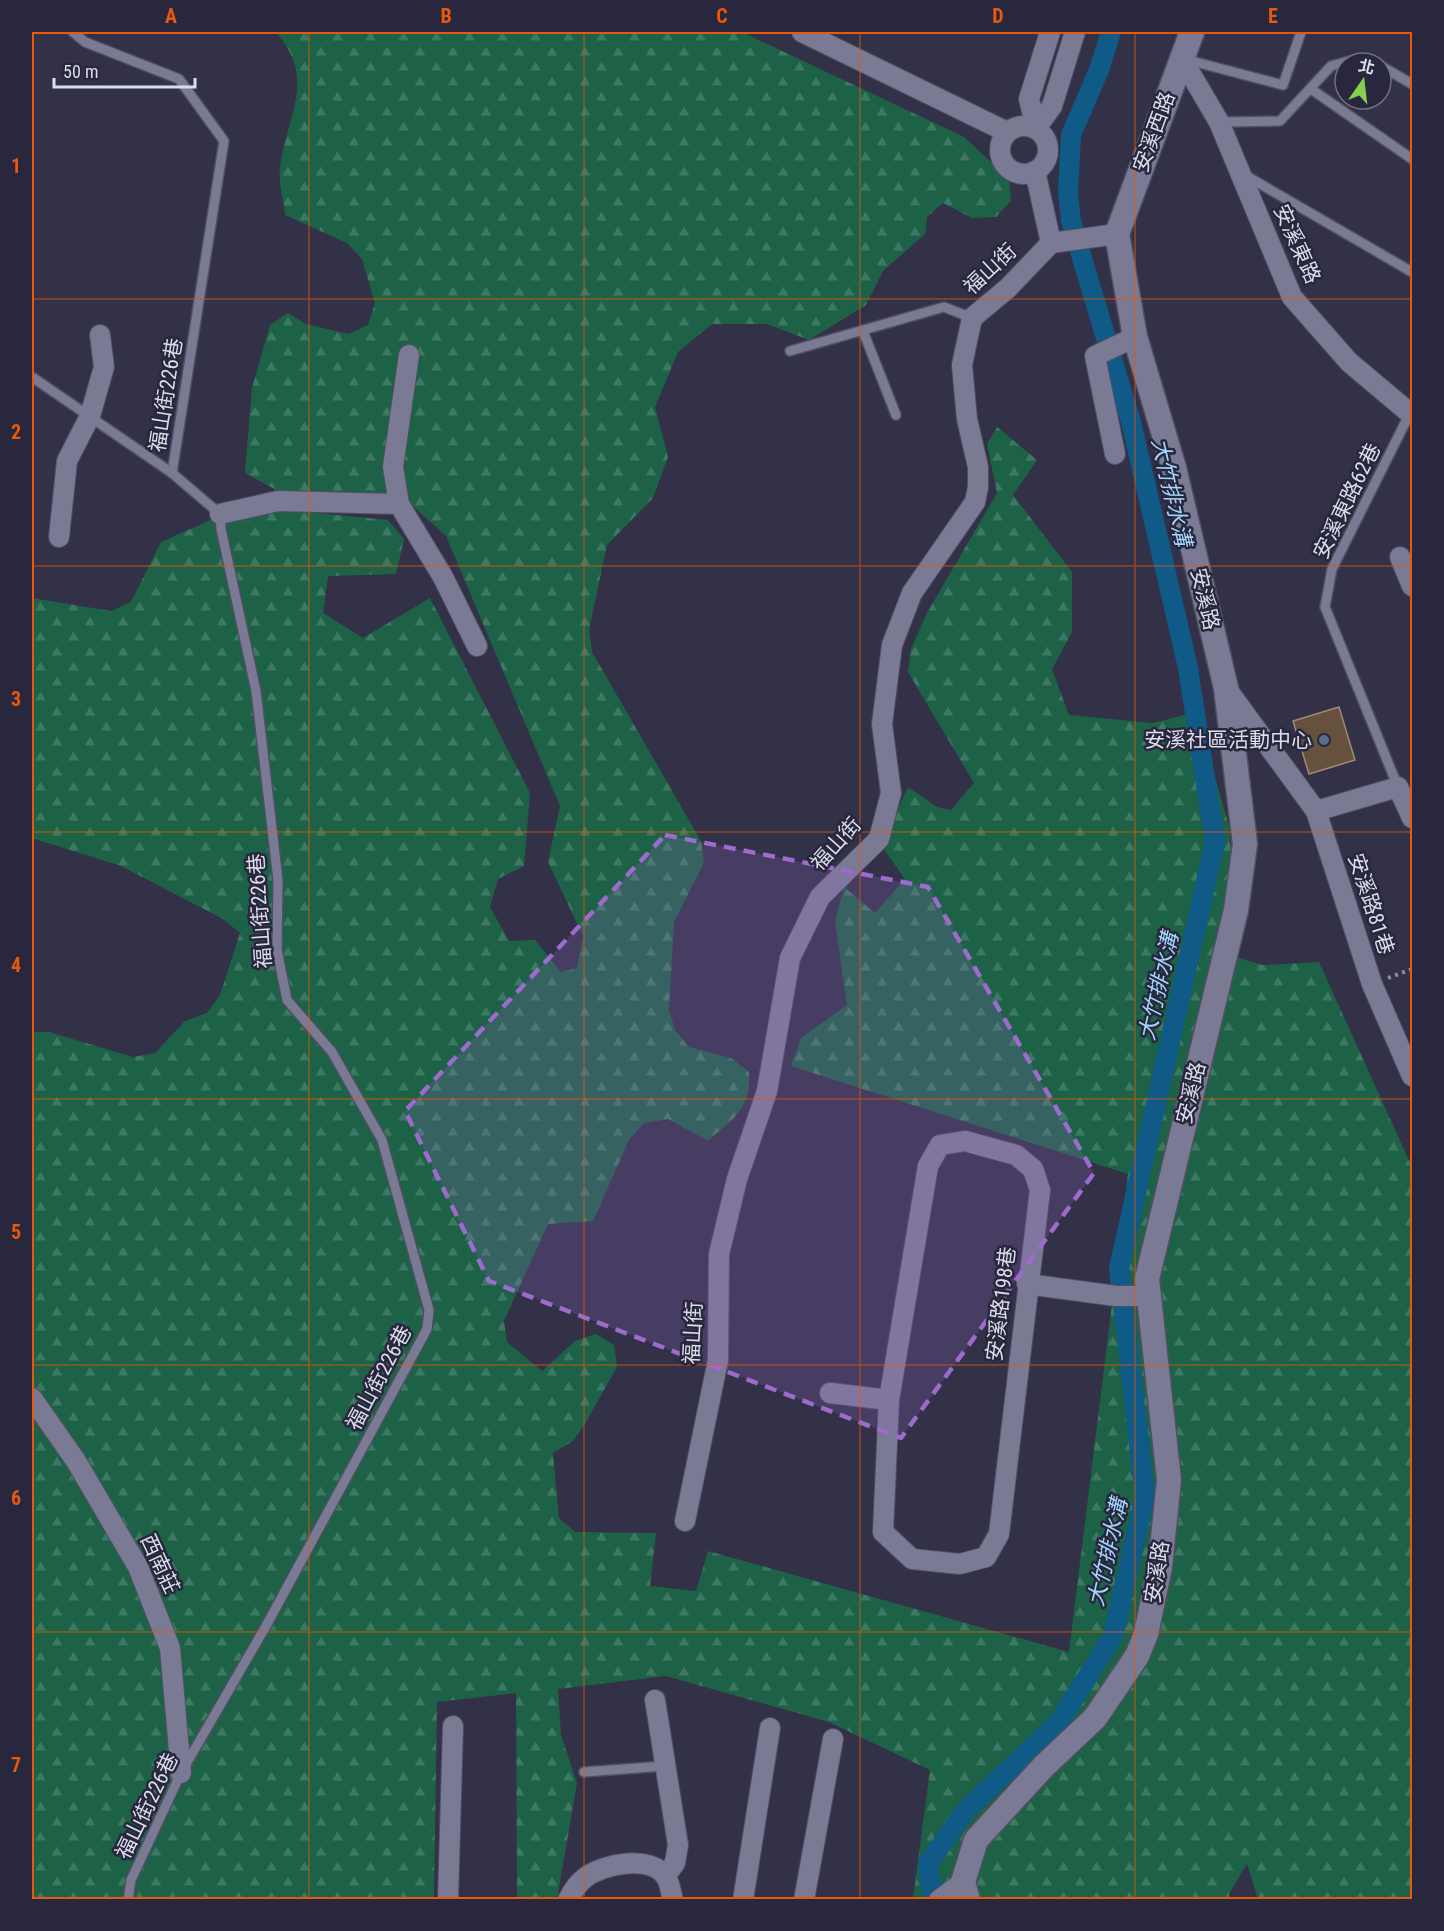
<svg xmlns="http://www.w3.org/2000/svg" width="1444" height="1931" font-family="'Roboto Condensed','Noto Sans TC',sans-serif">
<defs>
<pattern id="forest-firs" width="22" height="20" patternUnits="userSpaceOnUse" patternTransform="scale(1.5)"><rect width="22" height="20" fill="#1d6247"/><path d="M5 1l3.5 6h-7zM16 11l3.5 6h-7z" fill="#3d7862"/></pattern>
</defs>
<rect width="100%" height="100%" fill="#323147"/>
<path fill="url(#forest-firs)" d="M276,32H742L964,137L1009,179L1011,201L996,217L972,218L943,203L927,217L925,234L883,271L866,305L809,340L767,324H712L678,352L655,407L668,457L653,498L607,545L589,630L592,652L701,841L704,863L674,922L669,1010L675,1030L689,1047L731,1058L749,1072C751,1110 735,1117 708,1141L668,1119L644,1123L629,1140L593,1221L548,1224L504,1321L507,1342L542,1371L575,1341L596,1334L614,1345L617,1367L585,1424L573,1441L553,1453L559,1518L575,1532L656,1533L650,1586L696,1591L708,1551L1069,1652L1128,1174L791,1066L801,1038L847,1005L835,922L844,887L875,913L905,879L881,845L908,787L937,807L951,810L974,783L908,672L911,649L927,613L997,493L987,444L997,427L1037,460L1013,495L1072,572V632L1052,669L1069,715L1153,723L1196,712L1229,826L1234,891L1229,955L1263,965L1319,962L1412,1167V1899H1258L1247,1864L1229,1894L1230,1899H913L930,1770L829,1722L666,1676L558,1689L561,1735L577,1783L557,1899H517L516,1693L437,1702L434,1899H32V1032H49L133,1057L155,1053L185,1021L207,1013L220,995L240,933L223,919L121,866L35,839L32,845V598L111,611L131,602L161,542L222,515L266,508L388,520L404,539L396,574L328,576L323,613L363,638L430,598L530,793L524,866L498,879L490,907L509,941L535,940L561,972L577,968L583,936L548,862L560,806L446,536L402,496L280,492L245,473L252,388L270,325L288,313L306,324L348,334L368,325L375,303L362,259L347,243L285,215C284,201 278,183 280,169C286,115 318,81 276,32Z"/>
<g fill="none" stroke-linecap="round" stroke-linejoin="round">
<polyline stroke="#0f5a86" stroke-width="20" points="933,1900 928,1864 965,1811 1059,1722 1113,1636 1145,1496 1119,1268 1215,842 1188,668 1131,422 1071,221 1068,192 1071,135 1099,70 1111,32"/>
</g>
<polygon fill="#66513f" stroke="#a08975" stroke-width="1.5" points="1339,707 1355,760 1309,774 1293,721"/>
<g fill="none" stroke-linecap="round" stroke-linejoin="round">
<defs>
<g id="service">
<polyline points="73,32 85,42 179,79 224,141 172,473"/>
<polyline points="1184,59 1283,85 1301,32"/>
<polyline points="1381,66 1412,84"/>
<polyline points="1311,89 1412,159"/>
<polyline points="1219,122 1280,121 1331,66 1349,61 1372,63"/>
<polyline points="1243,174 1412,272"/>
<polyline points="863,331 896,415"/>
<polyline points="790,351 944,307 972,318"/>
<polyline points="32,377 172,473 220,514 221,529 256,691 278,880 277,950 287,1000 332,1052 382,1140 429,1310 427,1329 266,1626 181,1773 131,1880 128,1900"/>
<polyline points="1398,787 1325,607 1332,569 1410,413"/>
<polyline points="584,1772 665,1766"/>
</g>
<g id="minor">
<polyline points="802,32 1007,132"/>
<polyline points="1182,59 1219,122 1292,297 1349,362 1412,415"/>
<circle cx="1024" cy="150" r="24"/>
<polyline points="1036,128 1052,106 1075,32"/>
<polyline points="1036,128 1029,99 1050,32"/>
<polyline points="1035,171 1051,243"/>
<polyline points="1051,243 1117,234"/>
<polyline points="1115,454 1095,356 1135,337"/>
<polyline points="399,504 393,467 409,355"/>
<polyline points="220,514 278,501 399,504 443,577 477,646"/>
<polyline points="59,537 67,461 90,416 104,367 100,335"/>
<polyline points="1400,557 1412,586"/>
<polyline points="1226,688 1316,811 1372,984 1412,1076"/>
<polyline points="1316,811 1398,787 1412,818"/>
<polyline points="1027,1284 1116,1296 1148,1296"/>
<polyline points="830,1393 889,1400 883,1532 912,1559 960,1564 986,1557 999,1534 1040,1190 1033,1169 1016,1155 965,1141 940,1145 928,1166 889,1400"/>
<polyline points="32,1398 76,1461 138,1567 170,1648 181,1773"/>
<polyline points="685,1521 718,1360 719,1254 737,1179 767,1091 790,958 820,897 879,839 891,793 882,724 892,645 912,593 975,502 978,487 978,467 967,419 962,365 972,318 1008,288 1051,243"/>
<polyline points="655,1700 678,1845 675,1863 666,1875"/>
<polyline points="448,1900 453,1726"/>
<path d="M568,1900C572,1892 579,1882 586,1877C604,1864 651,1854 666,1877C670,1883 671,1893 673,1900"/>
<polyline points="743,1900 770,1728"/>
<polyline points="804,1900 833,1739"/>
<polyline points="939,1900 963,1882"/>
</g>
<polyline id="tertiary" points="968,1900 963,1882 976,1840 1044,1766 1095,1718 1137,1656 1146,1634 1160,1567 1169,1480 1147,1279 1236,910 1245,844 1226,688 1174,468 1135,337 1117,234 1192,32"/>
</defs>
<use href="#service" stroke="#504f62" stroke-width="12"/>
<use href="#minor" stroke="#504f62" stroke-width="22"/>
<use href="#tertiary" stroke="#504f62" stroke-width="27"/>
<polyline stroke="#8d8d9e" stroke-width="4" stroke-dasharray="3 4.5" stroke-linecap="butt" points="1388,978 1412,969"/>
<use href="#service" stroke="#7b7a95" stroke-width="9"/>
<use href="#minor" stroke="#7b7a95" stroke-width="20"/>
<use href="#tertiary" stroke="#7b7a95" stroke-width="24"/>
</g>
<path fill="#9d6ace" fill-opacity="0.2" stroke="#9d6ace" stroke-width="4.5" stroke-dasharray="12 8" stroke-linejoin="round" d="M665,835L928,887L1094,1173L901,1438L489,1281L405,1111Z"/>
<path fill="none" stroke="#e8590c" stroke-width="1.5" stroke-opacity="0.55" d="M309,32V1900M584,32V1900M860,32V1900M1135,32V1900M32,299H1412M32,566H1412M32,832H1412M32,1099H1412M32,1365H1412M32,1632H1412"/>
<circle fill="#5c6f8a" stroke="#28273d" stroke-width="2" cx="1324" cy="740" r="6"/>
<g text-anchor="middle" stroke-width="5" stroke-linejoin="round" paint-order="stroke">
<g font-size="21" fill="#dcddeb" stroke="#28273d">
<text transform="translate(1154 132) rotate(-70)" y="7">安溪西路</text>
<text transform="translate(1297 244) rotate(66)" y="7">安溪東路</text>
<text transform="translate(990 269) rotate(-43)" y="7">福山街</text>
<text transform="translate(166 395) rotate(-81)" y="7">福山街226巷</text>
<text transform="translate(1347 501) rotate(-64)" y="7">安溪東路62巷</text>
<text transform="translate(1205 599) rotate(77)" y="7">安溪路</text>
<text transform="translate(836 844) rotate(-48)" y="7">福山街</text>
<text transform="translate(1371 904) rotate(72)" y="7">安溪路81巷</text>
<text transform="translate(260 911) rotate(-94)" y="7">福山街226巷</text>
<text transform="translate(1191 1093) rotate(-76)" y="7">安溪路</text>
<text transform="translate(1001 1304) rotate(-83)" y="7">安溪路198巷</text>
<text transform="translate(693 1333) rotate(-87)" y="7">福山街</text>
<text transform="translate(379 1378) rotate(-62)" y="7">福山街226巷</text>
<text transform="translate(160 1564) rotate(65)" y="7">西南莊</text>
<text transform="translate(1157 1572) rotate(-81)" y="7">安溪路</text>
<text transform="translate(147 1806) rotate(-64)" y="7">福山街226巷</text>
</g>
<g font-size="21" fill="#dcddeb" stroke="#28273d" text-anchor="end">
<text x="1312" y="747">安溪社區活動中心</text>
</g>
<g font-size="22" font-style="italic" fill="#a2d6fd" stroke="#28273d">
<text transform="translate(1172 492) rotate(77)" y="8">大竹排水溝</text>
<text transform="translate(1158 986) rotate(-77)" y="8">大竹排水溝</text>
<text transform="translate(1107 1552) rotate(-77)" y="8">大竹排水溝</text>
</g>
</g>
<rect width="1444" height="1931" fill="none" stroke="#28273d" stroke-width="66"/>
<g transform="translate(1363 81) rotate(14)"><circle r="28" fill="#28273d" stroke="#707083" stroke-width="1.5"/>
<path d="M0-4.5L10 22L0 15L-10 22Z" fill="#84d04e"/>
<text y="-9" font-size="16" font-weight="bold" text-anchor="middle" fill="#dcddeb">北</text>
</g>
<path d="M54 78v9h141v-9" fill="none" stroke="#dcddeb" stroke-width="3"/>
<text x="63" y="78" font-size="18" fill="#dcddeb" stroke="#28273d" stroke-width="4.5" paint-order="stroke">50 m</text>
<rect x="33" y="33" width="1378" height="1865" fill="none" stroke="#e8590c" stroke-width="2"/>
<g font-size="20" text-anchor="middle" font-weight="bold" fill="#e8590c">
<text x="171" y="23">A</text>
<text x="446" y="23">B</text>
<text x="722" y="23">C</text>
<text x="998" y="23">D</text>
<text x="1273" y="23">E</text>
<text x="16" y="173">1</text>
<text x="16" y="439">2</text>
<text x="16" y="706">3</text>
<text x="16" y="972">4</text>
<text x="16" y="1239">5</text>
<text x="16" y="1505">6</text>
<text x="16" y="1772">7</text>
</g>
</svg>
